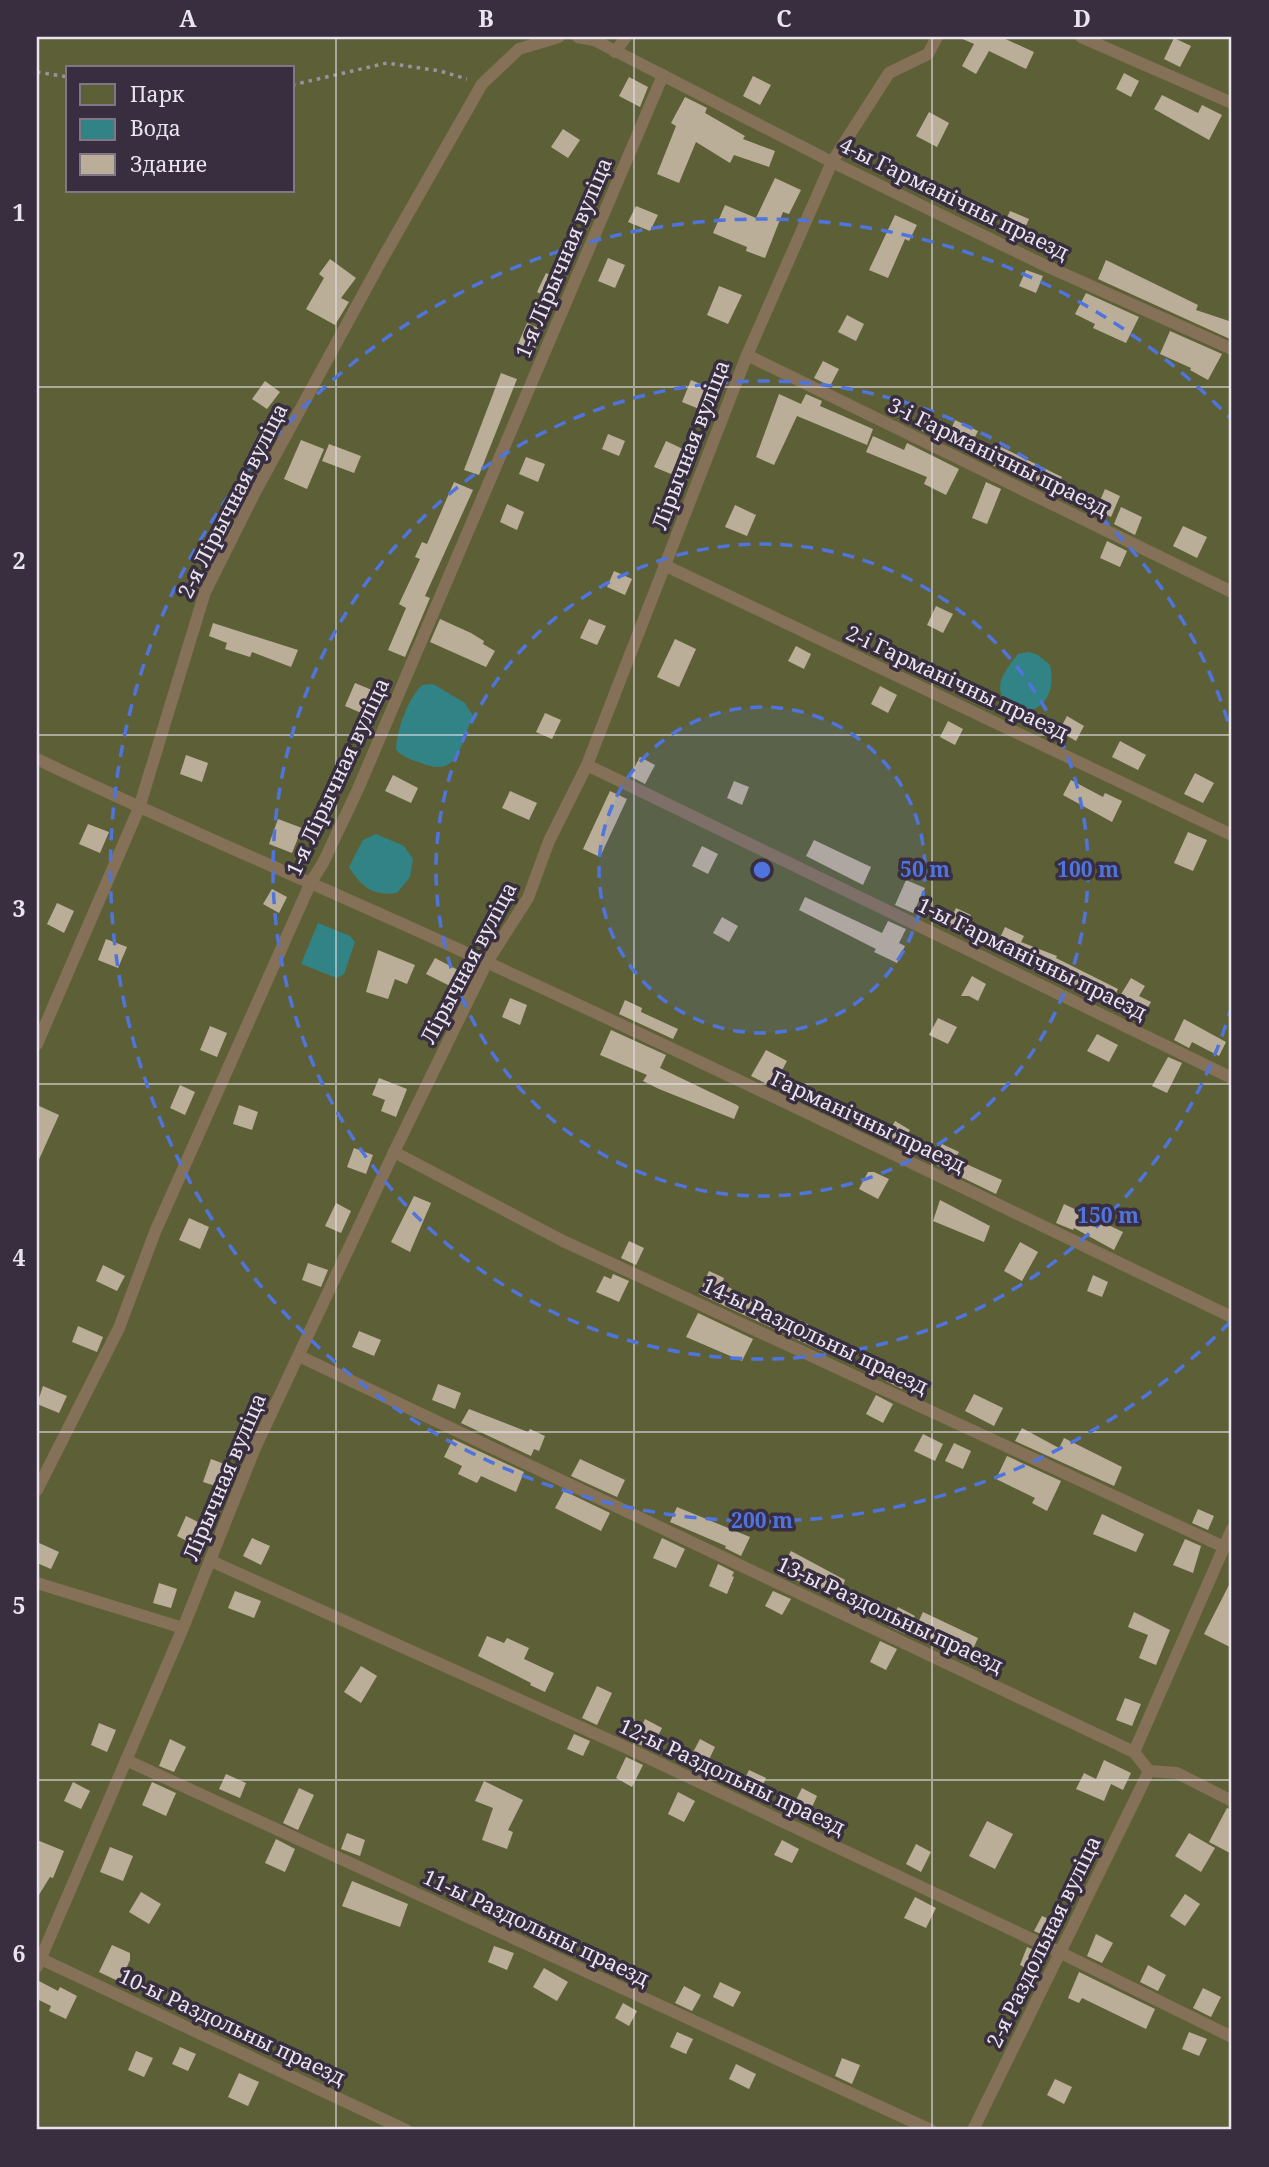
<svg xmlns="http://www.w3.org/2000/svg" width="1269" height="2167" font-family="'Noto Serif',serif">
<rect width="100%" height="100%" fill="#382e3f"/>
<path fill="#5d6036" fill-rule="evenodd" d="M37,37H1232V2130H37ZM68,68H292V191H68Z"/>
<g fill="#328385">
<path d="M1029,652L1038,655L1050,665C1055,690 1048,707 1022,714C989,695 998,679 1018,654Z"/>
<path d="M433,684L465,703L473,716C460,743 460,779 421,763C412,760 403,757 396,750C397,730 407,700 422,685Z"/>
<path d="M376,834L404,846L413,859L410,877L397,893C372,896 362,887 349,867L363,840Z"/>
<polygon points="318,923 350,936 355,942 344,974 337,978 301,964"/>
</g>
<g fill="#bbae99">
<polygon points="958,37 1001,37 1034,52 1026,69 989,51 976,74 962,66 974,44"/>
<polygon points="1174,38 1191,46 1180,67 1164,59"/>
<polygon points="1124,73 1139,81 1131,97 1116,89"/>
<polygon points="753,76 771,85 760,105 743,96"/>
<polygon points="629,77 648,87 640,107 619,96"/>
<polygon points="1162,95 1198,113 1202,105 1222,115 1209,140 1154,109"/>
<polygon points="685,97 707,108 705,113 745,136 743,139 775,151 769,167 734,155 730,163 696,142 679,183 657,174 676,126 671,123"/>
<polygon points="929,112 949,123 937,147 916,136"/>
<polygon points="563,129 580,140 568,158 551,147"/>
<polygon points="775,178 801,190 789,214 783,212 765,258 746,251 747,247 713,233 725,205 756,218"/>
<polygon points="636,206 658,215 650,231 628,222"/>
<polygon points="1010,211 1029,219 1022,235 1003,226"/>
<polygon points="895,215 917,225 909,241 905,239 888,278 869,270"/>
<polygon points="608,258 625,265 615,288 598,281"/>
<polygon points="330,259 356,278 341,298 349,302 335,325 306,309 324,278 319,274"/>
<polygon points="1106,260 1198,305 1196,310 1232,322 1230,339 1098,279"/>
<polygon points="1026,270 1043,276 1036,293 1019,286"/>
<polygon points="546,273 565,282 555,301 537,292"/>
<polygon points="719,286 742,295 728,324 707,315"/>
<polygon points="1086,293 1139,317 1126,343 1093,328 1095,324 1075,314"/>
<polygon points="847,315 864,324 856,341 838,332"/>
<polygon points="527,323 543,330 534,351 518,344"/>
<polygon points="1170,331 1222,354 1208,380 1190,370 1191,368 1160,354"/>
<polygon points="823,361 839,369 830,386 814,378"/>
<polygon points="501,373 517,379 479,475 464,470"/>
<polygon points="691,380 712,389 704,411 682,402"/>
<polygon points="265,381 280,392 267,409 252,399"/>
<polygon points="779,394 801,404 806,394 822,401 820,406 873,429 867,445 797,416 774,465 756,457"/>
<polygon points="921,412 952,427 955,420 978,431 967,453 914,427"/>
<polygon points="608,434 625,441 619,456 602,449"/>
<polygon points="873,436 904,450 907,443 959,469 946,495 924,484 927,477 866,452"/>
<polygon points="301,440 324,449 307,489 284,479"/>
<polygon points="666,441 683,449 671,474 654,467"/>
<polygon points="329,444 361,456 354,473 322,461"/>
<polygon points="999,446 1062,477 1054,492 1009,469 1007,472 992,465"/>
<polygon points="526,457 545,464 538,482 519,474"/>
<polygon points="454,482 473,490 425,596 430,598 405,657 388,650 406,608 399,604 420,559 415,557 422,542 427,544"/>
<polygon points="986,482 1001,489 987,524 972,518"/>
<polygon points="1105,489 1120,496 1111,517 1096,510"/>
<polygon points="507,504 524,512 517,530 500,522"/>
<polygon points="735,505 756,515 747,536 725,527"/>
<polygon points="1121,507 1142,517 1135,535 1114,524"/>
<polygon points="1183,526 1207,537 1197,558 1173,546"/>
<polygon points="1107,541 1127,551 1120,567 1100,558"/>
<polygon points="614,571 632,579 625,595 607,587"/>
<polygon points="936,606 953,614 943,633 927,625"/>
<polygon points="440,619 471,633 484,641 483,644 495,651 486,667 430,642"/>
<polygon points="589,619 606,626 597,645 580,638"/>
<polygon points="213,623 298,650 291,667 252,652 250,657 225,649 227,643 209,636"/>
<polygon points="675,639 696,649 679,687 657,677"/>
<polygon points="796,646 811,654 804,669 788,661"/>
<polygon points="355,683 384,695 373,718 345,706"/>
<polygon points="880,686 897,695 888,713 871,704"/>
<polygon points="545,713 561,720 552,739 536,732"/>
<polygon points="1067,716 1084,726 1076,741 1059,731"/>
<polygon points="948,721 963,729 955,745 940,737"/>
<polygon points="1120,741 1146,755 1138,770 1112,757"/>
<polygon points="186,755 208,763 202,782 180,774"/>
<polygon points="640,757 655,765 645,784 630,776"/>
<polygon points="1195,773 1214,783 1203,803 1184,794"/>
<polygon points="393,775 418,788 411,803 385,791"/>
<polygon points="1071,780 1103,797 1105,793 1122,801 1112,822 1063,795"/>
<polygon points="734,781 749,787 742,805 727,798"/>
<polygon points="510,791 537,803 529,820 502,808"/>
<polygon points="610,791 627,799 600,857 583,849"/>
<polygon points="278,819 302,828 292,853 269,844"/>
<polygon points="88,824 109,832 100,853 79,844"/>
<polygon points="1188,832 1207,840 1193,871 1174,863"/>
<polygon points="814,840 871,867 863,885 806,856"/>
<polygon points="702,846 718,854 708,874 692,866"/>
<polygon points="906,880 925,888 913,913 895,905"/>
<polygon points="272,889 287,897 279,913 263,904"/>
<polygon points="805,897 882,933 888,921 906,929 899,943 905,946 897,963 874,952 876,949 799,910"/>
<polygon points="57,903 74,911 64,933 47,924"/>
<polygon points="956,908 971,915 962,933 947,926"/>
<polygon points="722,917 738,926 729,942 713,933"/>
<polygon points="1005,927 1024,936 1021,942 1057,956 1056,958 1118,989 1113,999 1034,971 1035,969 995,949"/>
<polygon points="106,939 127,947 118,968 98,960"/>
<polygon points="378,950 415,965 407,984 395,979 388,999 366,992"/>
<polygon points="435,958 458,970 450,986 426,974"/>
<polygon points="972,976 986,984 978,1001 969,996 961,996"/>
<polygon points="1131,978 1145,986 1139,996 1151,1002 1141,1020 1115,1004"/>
<polygon points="510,998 527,1005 520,1025 502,1017"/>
<polygon points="625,1000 642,1008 641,1012 678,1029 673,1039 619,1014"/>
<polygon points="938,1018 957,1027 948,1044 929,1035"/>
<polygon points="1184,1019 1226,1042 1219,1056 1192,1042 1189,1048 1174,1040"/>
<polygon points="210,1026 227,1033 217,1057 200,1050"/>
<polygon points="611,1030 666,1055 660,1068 737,1105 739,1107 734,1119 659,1089 643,1081 647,1075 600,1055"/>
<polygon points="1097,1034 1118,1045 1109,1062 1087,1051"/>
<polygon points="766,1050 787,1061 773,1087 751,1076"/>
<polygon points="1168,1057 1182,1063 1167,1093 1152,1086"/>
<polygon points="379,1078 407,1089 396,1117 381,1111 385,1100 372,1095"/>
<polygon points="180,1085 195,1092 185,1115 170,1108"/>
<polygon points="37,1105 59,1115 37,1164"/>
<polygon points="239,1105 258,1112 252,1130 233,1124"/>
<polygon points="895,1121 910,1130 901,1146 886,1138"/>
<polygon points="942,1144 959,1152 955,1159 1002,1180 996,1194 932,1163"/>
<polygon points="354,1148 373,1155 366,1174 347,1167"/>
<polygon points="868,1172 874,1172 889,1179 878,1199 859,1189"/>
<polygon points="414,1196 431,1203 410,1252 391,1242"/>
<polygon points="940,1200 990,1226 984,1242 933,1221"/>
<polygon points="336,1203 351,1211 341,1233 325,1226"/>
<polygon points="1064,1204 1123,1232 1114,1250 1074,1228 1073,1230 1056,1223"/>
<polygon points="189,1218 209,1227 200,1249 179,1240"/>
<polygon points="629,1241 644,1248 636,1265 621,1258"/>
<polygon points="1020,1242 1038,1252 1022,1281 1004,1271"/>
<polygon points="308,1263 328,1270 321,1287 302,1280"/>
<polygon points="103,1265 125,1276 117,1291 96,1281"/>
<polygon points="709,1271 724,1278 722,1284 799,1322 800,1320 833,1339 826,1353 699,1294"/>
<polygon points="613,1274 629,1281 619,1302 596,1292 604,1276 611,1279"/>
<polygon points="1093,1275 1108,1282 1102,1297 1087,1291"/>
<polygon points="698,1313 753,1339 742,1361 686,1337"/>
<polygon points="78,1326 103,1337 97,1352 72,1342"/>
<polygon points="359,1331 381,1340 374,1356 352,1347"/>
<polygon points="891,1365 910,1375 902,1389 884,1380"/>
<polygon points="438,1384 461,1393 455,1409 432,1400"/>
<polygon points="43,1386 67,1396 59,1413 37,1404"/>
<polygon points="974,1394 1003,1408 994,1426 965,1411"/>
<polygon points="876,1395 893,1404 883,1423 866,1414"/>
<polygon points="469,1409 528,1432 530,1429 545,1436 539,1451 534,1449 531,1456 461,1423"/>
<polygon points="1022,1428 1059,1448 1064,1438 1122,1467 1114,1486 1015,1441"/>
<polygon points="923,1434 943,1444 935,1461 914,1451"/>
<polygon points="453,1439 524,1472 516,1492 481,1476 477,1483 458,1474 462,1466 444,1457"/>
<polygon points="954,1443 971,1451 963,1469 945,1461"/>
<polygon points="1007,1456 1061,1481 1047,1511 1032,1503 1035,1498 996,1479"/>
<polygon points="211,1459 227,1465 219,1487 203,1482"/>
<polygon points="580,1459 625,1480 617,1497 571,1476"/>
<polygon points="564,1491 610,1513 601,1531 555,1508"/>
<polygon points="677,1507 750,1537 741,1556 725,1548 726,1546 670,1522"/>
<polygon points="1198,1509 1214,1516 1208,1530 1192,1523"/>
<polygon points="1102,1514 1144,1534 1136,1552 1093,1534"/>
<polygon points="186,1516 202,1524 193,1544 177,1536"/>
<polygon points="252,1538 270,1546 261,1565 243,1556"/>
<polygon points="662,1538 685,1549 676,1568 653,1558"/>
<polygon points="1185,1539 1201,1546 1193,1573 1173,1565"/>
<polygon points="37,1542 59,1552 51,1569 37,1563"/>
<polygon points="791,1551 845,1580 839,1596 782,1575 784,1571 781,1569"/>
<polygon points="718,1564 734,1572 732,1576 734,1577 727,1594 709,1586"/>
<polygon points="1232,1579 1232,1648 1204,1634"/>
<polygon points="159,1583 177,1589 171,1608 153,1603"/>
<polygon points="235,1591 261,1601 254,1618 228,1608"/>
<polygon points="773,1591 791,1599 782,1615 765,1606"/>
<polygon points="898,1607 915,1616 905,1634 888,1626"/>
<polygon points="923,1612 978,1638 968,1660 914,1631"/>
<polygon points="1134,1612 1170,1630 1156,1665 1139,1658 1148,1635 1128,1627"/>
<polygon points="487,1636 504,1643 507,1638 529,1648 524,1659 554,1673 545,1692 530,1685 531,1683 478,1656"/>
<polygon points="880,1641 897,1649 886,1670 870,1662"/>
<polygon points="361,1666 377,1676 361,1703 344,1692"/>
<polygon points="597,1686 612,1693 597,1725 582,1718"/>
<polygon points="1125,1698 1141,1704 1132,1726 1116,1720"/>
<polygon points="645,1719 662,1728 651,1750 634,1742"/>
<polygon points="99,1723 116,1730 107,1752 91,1745"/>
<polygon points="574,1734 590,1741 583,1756 567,1749"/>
<polygon points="170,1739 186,1747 174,1772 159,1766"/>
<polygon points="700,1739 715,1747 705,1768 689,1760"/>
<polygon points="626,1757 643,1765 632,1787 616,1778"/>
<polygon points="1104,1760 1131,1773 1123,1790 1111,1784 1104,1801 1076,1789 1084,1773 1096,1779"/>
<polygon points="749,1770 766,1778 757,1798 739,1790"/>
<polygon points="226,1774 246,1783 240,1798 219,1789"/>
<polygon points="484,1781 523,1800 508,1830 513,1832 507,1849 482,1840 493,1808 475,1801"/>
<polygon points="73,1782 90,1791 81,1809 64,1801"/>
<polygon points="152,1782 176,1793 166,1816 142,1805"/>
<polygon points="299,1788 314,1795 298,1830 283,1823"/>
<polygon points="802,1788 817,1796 809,1814 793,1806"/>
<polygon points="678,1792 695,1801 684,1822 668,1814"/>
<polygon points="1227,1808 1232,1810 1232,1854 1209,1842"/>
<polygon points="987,1821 1013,1834 995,1869 969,1856"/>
<polygon points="347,1833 365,1840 360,1856 341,1849"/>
<polygon points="1189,1833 1215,1848 1201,1872 1175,1856"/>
<polygon points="276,1839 295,1849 285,1872 265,1863"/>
<polygon points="37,1840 64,1851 53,1878 50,1877 37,1898"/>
<polygon points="782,1840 799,1849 792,1863 774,1855"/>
<polygon points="916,1844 931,1852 921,1872 906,1864"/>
<polygon points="110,1847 133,1856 123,1881 100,1872"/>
<polygon points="352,1881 408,1904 400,1927 342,1906"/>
<polygon points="141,1892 161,1904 149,1924 129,1912"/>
<polygon points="1185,1894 1200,1904 1185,1926 1170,1916"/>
<polygon points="915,1897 936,1908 926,1928 904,1918"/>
<polygon points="1042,1916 1060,1924 1053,1939 1034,1931"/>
<polygon points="1096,1934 1113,1943 1102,1963 1087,1956"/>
<polygon points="112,1945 130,1953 130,1960 120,1982 99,1972"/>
<polygon points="494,1946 514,1953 507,1970 488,1962"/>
<polygon points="1027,1947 1045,1955 1037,1973 1020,1965"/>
<polygon points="1148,1965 1166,1975 1158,1991 1140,1982"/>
<polygon points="544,1968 568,1982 557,2001 533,1987"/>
<polygon points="1079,1972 1155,2009 1146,2029 1082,1998 1079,2003 1068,1998"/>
<polygon points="37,1980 58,1991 60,1987 77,1996 66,2019 49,2011 51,2006 37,1999"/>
<polygon points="720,1982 741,1992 733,2007 713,1997"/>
<polygon points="684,1986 701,1995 692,2011 675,2003"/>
<polygon points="1203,1988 1221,1997 1211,2017 1193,2008"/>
<polygon points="623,2003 637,2011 629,2026 615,2018"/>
<polygon points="677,2032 693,2039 686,2054 670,2047"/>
<polygon points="1189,2032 1207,2039 1199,2056 1182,2049"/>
<polygon points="180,2047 196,2054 188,2071 172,2064"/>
<polygon points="136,2051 153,2058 144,2077 128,2070"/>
<polygon points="842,2058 860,2065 852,2084 835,2076"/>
<polygon points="736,2064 756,2074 749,2089 729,2079"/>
<polygon points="239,2073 259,2082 248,2106 228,2097"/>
<polygon points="1055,2079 1072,2087 1064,2104 1047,2095"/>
</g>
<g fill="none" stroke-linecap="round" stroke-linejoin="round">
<g stroke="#9a92a0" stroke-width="3.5" stroke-dasharray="3.5 5" stroke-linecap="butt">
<polyline points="37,72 68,77"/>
<polyline points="292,85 387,63 440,71 467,79"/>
</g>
<g stroke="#857058" stroke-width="12">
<polyline points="578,37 594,40 832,162 1044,265 1232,349"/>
<polyline points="1081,37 1232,103"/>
<polyline points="615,52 626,37"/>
<polyline points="747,355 1232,592"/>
<polyline points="664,565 1232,835"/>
<path d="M37,759C184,830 335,892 484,961C735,1076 983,1198 1232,1317"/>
<polyline points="587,765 1232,1078"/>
<polyline points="37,1044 139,808 205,592 253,496 380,263 482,84 519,49 559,37"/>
<polyline points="394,1152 563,1241 1224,1547"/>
<polyline points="299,1356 1134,1752 1149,1771 1177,1773 1232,1801"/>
<polyline points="37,1490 119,1328 155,1232 311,882 323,863 358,789 663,75"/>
<polyline points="211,1561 627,1748 1061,1953 1232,2037"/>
<polyline points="37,1583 183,1628"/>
<polyline points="1134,1752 1232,1529"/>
<polyline points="126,1760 931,2130"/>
<polyline points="41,1959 406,2130"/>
<polyline points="37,1967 183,1628 255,1448 394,1152 487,962 528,898 549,841 587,765 747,355 832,162 889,73 928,54 937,37"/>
<polyline points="973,2130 1149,1771"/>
</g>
</g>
<path fill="none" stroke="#eae4ef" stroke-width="2" stroke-opacity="0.55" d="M336,37V2130M634,37V2130M932,37V2130M37,387H1232M37,735H1232M37,1084H1232M37,1432H1232M37,1780H1232"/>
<circle cx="762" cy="870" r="163" fill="#5074de" fill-opacity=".12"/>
<g fill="none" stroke="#5074de" stroke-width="3.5" stroke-dasharray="12 9">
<circle cx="762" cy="870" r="163"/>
<circle cx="762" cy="870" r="326"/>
<path d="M1232 1005A489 489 0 1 1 1232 735"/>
<path d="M1230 1322A651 651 0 1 1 1230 418"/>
</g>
<g text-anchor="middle" stroke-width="7" stroke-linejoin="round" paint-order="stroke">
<g font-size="21" fill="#eae4ef" stroke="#382e3f">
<text transform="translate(954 199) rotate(26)" y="7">4-ы Гарманічны праезд</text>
<text transform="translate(564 258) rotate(-67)" y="7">1-я Лірычная вуліца</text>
<text transform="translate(691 445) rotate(-69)" y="7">Лірычная вуліца</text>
<text transform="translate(998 457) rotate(26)" y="7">3-і Гарманічны праезд</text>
<text transform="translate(233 501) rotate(-63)" y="7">2-я Лірычная вуліца</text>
<text transform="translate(957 683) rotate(25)" y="7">2-і Гарманічны праезд</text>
<text transform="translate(338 777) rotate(-65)" y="7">1-я Лірычная вуліца</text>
<text transform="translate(1032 959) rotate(26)" y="7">1-ы Гарманічны праезд</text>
<text transform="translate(469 963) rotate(-62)" y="7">Лірычная вуліца</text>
<text transform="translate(868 1122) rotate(25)" y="7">Гарманічны праезд</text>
<text transform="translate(815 1336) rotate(25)" y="7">14-ы Раздольны праезд</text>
<text transform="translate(225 1477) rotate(-67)" y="7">Лірычная вуліца</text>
<text transform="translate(890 1615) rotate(25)" y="7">13-ы Раздольны праезд</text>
<text transform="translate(732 1777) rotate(25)" y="7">12-ы Раздольны праезд</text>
<text transform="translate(536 1928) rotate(25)" y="7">11-ы Раздольны праезд</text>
<text transform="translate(1044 1942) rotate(-64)" y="7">2-я Раздольная вуліца</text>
<text transform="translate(232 2027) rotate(25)" y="7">10-ы Раздольны праезд</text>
</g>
</g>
<circle cx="762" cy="870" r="10" fill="#5074de" stroke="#382e3f" stroke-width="3.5"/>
<g font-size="21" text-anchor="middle" font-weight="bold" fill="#5074de" stroke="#382e3f" stroke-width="7" stroke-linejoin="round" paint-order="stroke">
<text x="925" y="877">50 m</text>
<text x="1088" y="877">100 m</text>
<text x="1108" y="1223">150 m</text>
<text x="762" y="1528">200 m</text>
</g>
<rect width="1269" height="2167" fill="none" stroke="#382e3f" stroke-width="77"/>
<rect x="66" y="66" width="228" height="126" fill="#382e3f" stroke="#7f7785" stroke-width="2"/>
<rect x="80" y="84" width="35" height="21" fill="#5d6036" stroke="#7f7785" stroke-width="2"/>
<text x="130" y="102" font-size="21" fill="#eae4ef">Парк</text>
<rect x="80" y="119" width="35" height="21" fill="#328385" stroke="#7f7785" stroke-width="2"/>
<text x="130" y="136" font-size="21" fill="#eae4ef">Вода</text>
<rect x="80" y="154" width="35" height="21" fill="#bbae99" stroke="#7f7785" stroke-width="2"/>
<text x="130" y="172" font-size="21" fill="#eae4ef">Здание</text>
<rect x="38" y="38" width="1192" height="2090" fill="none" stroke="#eae4ef" stroke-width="2.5"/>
<g font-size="23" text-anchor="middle" font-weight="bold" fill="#eae4ef">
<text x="188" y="27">A</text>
<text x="486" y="27">B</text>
<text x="784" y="27">C</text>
<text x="1082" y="27">D</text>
<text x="19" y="221">1</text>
<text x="19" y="569">2</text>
<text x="19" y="917">3</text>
<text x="19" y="1266">4</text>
<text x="19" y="1614">5</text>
<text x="19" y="1962">6</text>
</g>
</svg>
